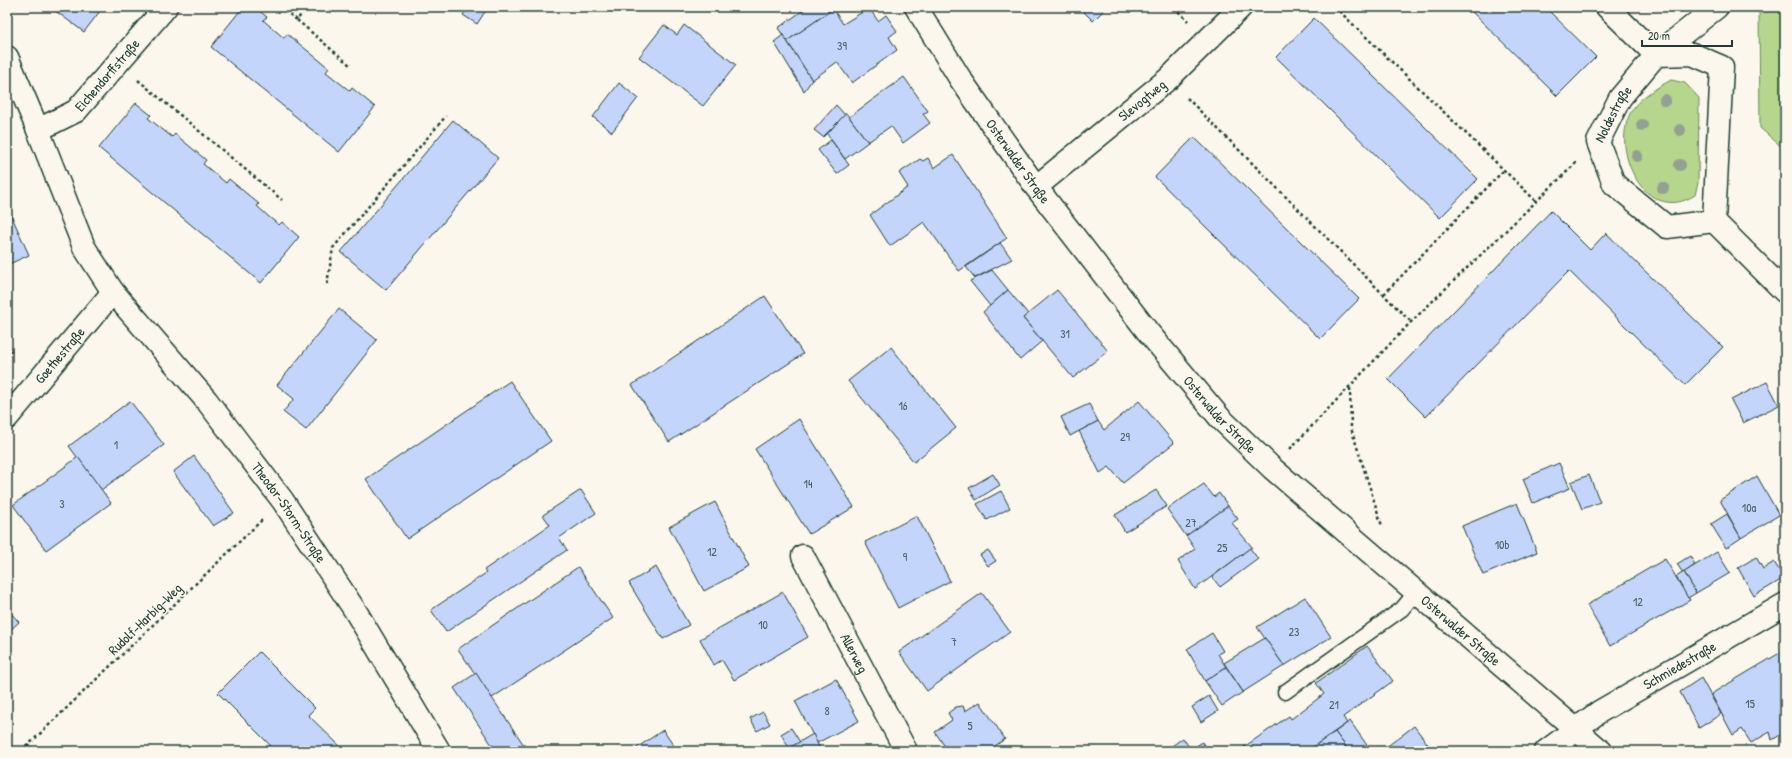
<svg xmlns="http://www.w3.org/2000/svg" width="1792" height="758" font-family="'Patrick Hand',sans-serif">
<rect width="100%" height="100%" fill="#fbf7ec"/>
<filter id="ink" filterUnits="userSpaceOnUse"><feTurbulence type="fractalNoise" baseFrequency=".025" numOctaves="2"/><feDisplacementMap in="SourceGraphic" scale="8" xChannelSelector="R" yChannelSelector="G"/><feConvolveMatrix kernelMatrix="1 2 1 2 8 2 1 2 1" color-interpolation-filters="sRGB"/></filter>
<g filter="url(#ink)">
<g fill="#b6d58d" stroke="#6a8960">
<polygon points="1759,7 1785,7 1784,149 1760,128"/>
<path d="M1671,80L1685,83L1699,98L1698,183L1695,195C1646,227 1608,149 1632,110C1641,96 1657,88 1671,80Z"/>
</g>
<g fill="#c4d5fb" stroke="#1f3d34">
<polygon points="50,7 103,7 84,32"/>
<polygon points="243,7 255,7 267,17 263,20 284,38 287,34 329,68 326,72 350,91 352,88 375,107 339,152 211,47"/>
<polygon points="468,7 488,7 477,24 463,15"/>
<polygon points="808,7 832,7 833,9 787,41 778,28"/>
<polygon points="1079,7 1107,7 1093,21"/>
<polygon points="1467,7 1545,7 1596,57 1557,96"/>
<polygon points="869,8 878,21 886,15 897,31 889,37 897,50 852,83 837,62 812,80 787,41 833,9 843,24"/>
<polygon points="1314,18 1478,179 1440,218 1276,57"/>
<polygon points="664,25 677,35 684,25 736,65 703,106 639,57"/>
<polygon points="783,35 812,80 804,91 774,42"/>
<polygon points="904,77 928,111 923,114 930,123 903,143 891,126 868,142 849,117"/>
<polygon points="619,83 638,98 612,132 593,117"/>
<polygon points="136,103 151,115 148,118 172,137 175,134 206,160 203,164 226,183 229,179 259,204 257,206 269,217 279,225 282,222 299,237 261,283 99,148"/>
<polygon points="836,105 845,115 823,137 814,130"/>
<polygon points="846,113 868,142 845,159 827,134"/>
<polygon points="453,120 498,158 386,290 341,252"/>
<polygon points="1194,137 1359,299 1320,339 1155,177"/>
<polygon points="831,140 849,165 837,174 818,150"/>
<polygon points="953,155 1007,238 959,271 924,222 890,246 870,215 908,187 899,173 920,159 923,161 928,158 934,168"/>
<polygon points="7,206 29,255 7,265"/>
<polygon points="1551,211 1590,250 1606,233 1723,347 1685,385 1569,271 1426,417 1388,379"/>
<polygon points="1000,243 1012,259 975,278 966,267"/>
<polygon points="992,270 1008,290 990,306 970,281"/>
<polygon points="1008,290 1028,314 1023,318 1042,341 1020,360 983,312"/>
<polygon points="1057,290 1108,351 1073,378 1023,318"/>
<polygon points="765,296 803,354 669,442 632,385"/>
<polygon points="339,309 377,340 306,430 283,412 294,399 277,385"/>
<polygon points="7,338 12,351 7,353"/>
<polygon points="891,347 956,428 914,462 848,381"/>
<polygon points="510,381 551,441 407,539 366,479"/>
<polygon points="1767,382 1779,405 1743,423 1731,400"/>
<polygon points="130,401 164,445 101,490 69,446"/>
<polygon points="1139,401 1174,443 1123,483 1109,467 1100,473 1079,431 1098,421 1104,430"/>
<polygon points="1089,404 1098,421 1070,436 1061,417"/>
<polygon points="799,419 854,507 809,534 755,449"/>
<polygon points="194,456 234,513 213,526 173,472"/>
<polygon points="78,457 111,503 46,550 13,505"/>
<polygon points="1559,463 1570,488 1533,503 1523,479"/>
<polygon points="993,474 1000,485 976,500 969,488"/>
<polygon points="1589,475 1600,502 1582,509 1571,482"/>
<polygon points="1757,476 1779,515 1741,538 1720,500"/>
<polygon points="1204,484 1214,497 1219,493 1228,506 1186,536 1167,509"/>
<polygon points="581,490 596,513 559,538 567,550 446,632 431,610 486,573 484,570 550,525 543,515"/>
<polygon points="1156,490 1167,506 1125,532 1115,515"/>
<polygon points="1001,491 1010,508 987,520 977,504"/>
<polygon points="715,502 749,567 704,591 669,527"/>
<polygon points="1517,503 1537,552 1483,575 1462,526"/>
<polygon points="1228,506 1238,519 1232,523 1252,547 1195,589 1178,561 1195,549 1186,536"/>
<polygon points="1727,514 1741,538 1726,548 1711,524"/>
<polygon points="917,516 950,581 898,608 865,542"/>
<polygon points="1250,548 1258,559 1220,587 1212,577"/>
<polygon points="988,550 996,561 988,566 980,555"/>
<polygon points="1717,552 1730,573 1696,593 1684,572"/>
<polygon points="1690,556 1695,565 1683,573 1677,564"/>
<polygon points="1756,557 1763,569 1774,562 1784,578 1754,596 1738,568"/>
<polygon points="1665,559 1690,600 1610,646 1587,605"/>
<polygon points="578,567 613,618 492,698 458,649"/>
<polygon points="656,567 689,625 663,639 629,583"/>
<polygon points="1684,572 1696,593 1688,598 1676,577"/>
<polygon points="783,592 808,637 734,680 722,660 714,665 700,639"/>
<polygon points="982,593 1010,632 927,691 899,652"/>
<polygon points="1305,597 1331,637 1284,666 1257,627"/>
<polygon points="7,609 19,622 7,633"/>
<polygon points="1212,633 1223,651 1218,654 1226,667 1205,681 1187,649"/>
<polygon points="1265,638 1284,666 1243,692 1224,663"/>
<polygon points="1367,646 1393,681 1343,717 1347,723 1307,751 1238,751 1289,716 1291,719 1324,694 1316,683"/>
<polygon points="1783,651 1785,655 1785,732 1772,740 1770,732 1751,743 1742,729 1733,735 1711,694"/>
<polygon points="259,652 315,708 308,715 345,751 264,751 270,745 218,693"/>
<polygon points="1226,667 1243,692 1222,706 1205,681"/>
<polygon points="476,673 492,698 528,751 496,751 454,688"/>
<polygon points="1701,678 1721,714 1699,728 1680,692"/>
<polygon points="836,679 859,721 817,743 795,701"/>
<polygon points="1209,696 1218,711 1201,722 1192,707"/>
<polygon points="980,702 1005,739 988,751 948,751 935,732 952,720 948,713 956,707 963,706 965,711"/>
<polygon points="763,712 770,724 757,731 750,719"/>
<polygon points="1350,721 1371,751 1349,751 1335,732"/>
<polygon points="1414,726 1433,751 1381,751"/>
<polygon points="791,728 800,742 789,748 781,734"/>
<polygon points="663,730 677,751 632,751"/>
<polygon points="1335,732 1349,751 1307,751"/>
<polygon points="813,734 821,751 790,751 789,748"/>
<polygon points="1183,738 1191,750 1165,751"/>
<polygon points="1202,742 1208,751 1190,751 1191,750"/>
</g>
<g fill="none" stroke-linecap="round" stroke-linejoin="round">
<defs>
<polyline id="service" points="1285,692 1402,609 1416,592"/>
<g id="minor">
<path id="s1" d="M1607,7L1656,55L1692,54L1722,67L1714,221L1667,227L1614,184L1598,142L1620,98L1656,55L1717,7"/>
<path id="s2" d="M7,57L38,130L84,247L113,292L207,401L283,501L356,612L439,751"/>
<path id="s3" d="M38,130L76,111L166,7"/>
<path id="s4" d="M1036,187L1168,79L1241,7"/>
<polyline points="1714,221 1785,292"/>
<path id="s5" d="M7,418L113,292"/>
<path id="s6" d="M803,556L906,751"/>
<path id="s7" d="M1546,751L1599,712L1785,604"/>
</g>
<g id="tertiary">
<path id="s8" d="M916,7L961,80L1036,187L1148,332L1220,418L1273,469L1601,751"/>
</g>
</defs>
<use href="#service" stroke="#1f3d34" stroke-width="17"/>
<use href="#minor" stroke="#1f3d34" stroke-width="25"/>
<use href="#tertiary" stroke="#1f3d34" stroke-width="25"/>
<g stroke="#1f3d34" stroke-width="2.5" stroke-dasharray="3 3" stroke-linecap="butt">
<polyline points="280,7 297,20 307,7"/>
<polyline points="1174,7 1188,21"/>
<polyline points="1335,7 1536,201"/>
<polyline points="297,20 351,66"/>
<polyline points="138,80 282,200"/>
<polyline points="1187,98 1411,322"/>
<polyline points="327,284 333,248 446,116"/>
<polyline points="1384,294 1504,170"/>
<polyline points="1350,388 1351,428 1382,526"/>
<polyline points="1290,449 1411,322 1577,162"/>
<polyline points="22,751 263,519"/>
</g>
<use href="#service" stroke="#fbf7ec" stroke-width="14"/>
<use href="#minor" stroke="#fbf7ec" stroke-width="22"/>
<use href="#tertiary" stroke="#fbf7ec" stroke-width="22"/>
</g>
<g fill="#92a191">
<circle cx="1665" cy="100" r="6"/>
<circle cx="1642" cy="125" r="6"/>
<circle cx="1680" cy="130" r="6"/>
<circle cx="1637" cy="156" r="6"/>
<circle cx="1680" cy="165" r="6"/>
<circle cx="1663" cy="188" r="6"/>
</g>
</g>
<g text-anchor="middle" stroke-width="3" stroke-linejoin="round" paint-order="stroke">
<g font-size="12" fill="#486366">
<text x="842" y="50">39</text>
<text x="1065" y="338">31</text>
<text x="903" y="410">16</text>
<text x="1125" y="441">29</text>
<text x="116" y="449">1</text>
<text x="808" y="488">14</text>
<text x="62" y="508">3</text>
<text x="1749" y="512">10a</text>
<text x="1191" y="527">27</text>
<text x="1502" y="549">10b</text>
<text x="1222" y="552">25</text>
<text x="712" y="556">12</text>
<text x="905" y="561">9</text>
<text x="1638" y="606">12</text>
<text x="763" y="629">10</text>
<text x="1294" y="636">23</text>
<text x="954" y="646">7</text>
<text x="1750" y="708">15</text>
<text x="1334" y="709">21</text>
<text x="827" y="715">8</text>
<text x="970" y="730">5</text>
</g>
<g font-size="14" fill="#1f3d34" stroke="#fbf7ec">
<text dy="5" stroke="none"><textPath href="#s3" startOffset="90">Eichendorffstraße</textPath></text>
<text dy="5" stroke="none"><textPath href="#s4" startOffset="137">Slevogtweg</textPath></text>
<text dy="5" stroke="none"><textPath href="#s1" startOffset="484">Noldestraße</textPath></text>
<text dy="5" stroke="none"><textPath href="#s8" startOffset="185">Osterwalder Straße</textPath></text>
<text dy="5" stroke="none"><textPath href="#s5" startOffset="82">Goethestraße</textPath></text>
<text dy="5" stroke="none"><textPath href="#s8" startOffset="509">Osterwalder Straße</textPath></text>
<text dy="5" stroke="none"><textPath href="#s2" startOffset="541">Theodor-Storm-Straße</textPath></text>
<text transform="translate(145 619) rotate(-44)" y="5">Rudolf-Harbig-Weg</text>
<text dy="5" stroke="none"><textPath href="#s8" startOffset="833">Osterwalder Straße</textPath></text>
<text dy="5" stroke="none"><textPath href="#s6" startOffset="110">Allerweg</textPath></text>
<text dy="5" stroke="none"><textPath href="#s7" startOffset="159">Schmiedestraße</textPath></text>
</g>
</g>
<rect width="1792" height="758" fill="none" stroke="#fbf7ec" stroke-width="24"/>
<rect x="12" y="12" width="1768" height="734" fill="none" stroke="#1f3d34" stroke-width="1.5" filter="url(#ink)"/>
<path d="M1642 40v6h90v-6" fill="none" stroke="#1f3d34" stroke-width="2"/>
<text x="1648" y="40" font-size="12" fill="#1f3d34" stroke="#fbf7ec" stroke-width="3" paint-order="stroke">20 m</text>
</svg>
